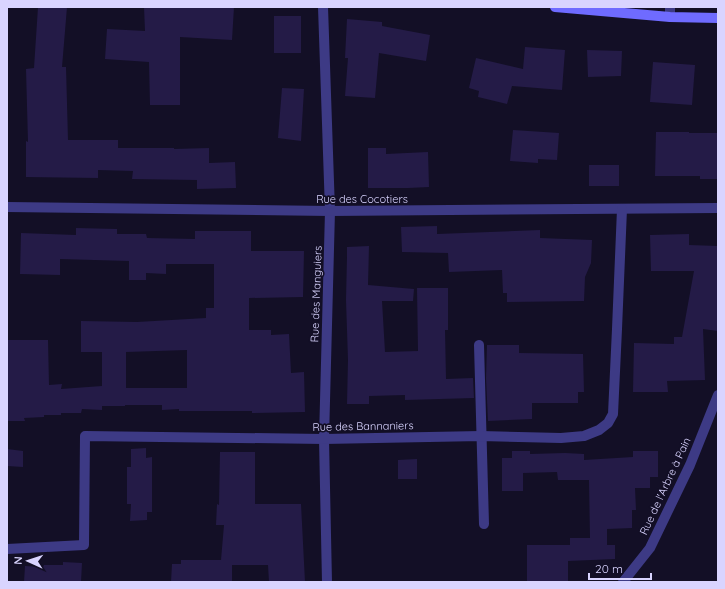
<svg xmlns="http://www.w3.org/2000/svg" width="725" height="589" font-family="Quicksand,sans-serif">
<rect width="100%" height="100%" fill="#130f26"/>
<g fill="#241b47" fill-rule="evenodd">
<polygon points="38,7 67,7 62,67 66,67 68,140 118,140 118,148 174,148 174,149 209,148 209,163 235,162 236,188 197,189 197,180 132,179 133,171 98,170 98,178 26,177 26,141 28,142 26,69 34,68"/>
<polygon points="144,7 234,7 232,40 180,37 180,105 150,105 149,62 105,59 107,29 145,31"/>
<rect x="274" y="16" width="27" height="37"/>
<polygon points="347,19 382,22 382,26 430,35 426,61 379,53 375,98 345,96 348,58 345,58"/>
<polygon points="525,47 565,50 562,90 512,86 507,104 478,97 479,91 469,88 476,58 523,69"/>
<polygon points="587,50 622,51 621,76 588,77"/>
<polygon points="653,62 695,65 692,105 650,102"/>
<polygon points="282,88 304,89 301,141 278,138"/>
<polygon points="513,130 559,133 557,160 538,159 538,163 510,161"/>
<polygon points="656,132 689,132 689,133 718,133 718,179 700,179 700,176 655,176"/>
<polygon points="368,148 386,148 386,154 428,152 429,187 408,188 368,188"/>
<rect x="589" y="165" width="30" height="21"/>
<polygon points="437,226 437,234 540,230 540,238 592,240 591,263 585,277 584,301 507,302 507,293 503,293 502,270 449,272 448,253 402,252 401,227"/>
<path d="M76,228L117,229V234H146L147,238L195,239V231H251V251H304L303,297L249,298V330H271V335L289,334L291,373L304,372L305,412L252,413V411H179V409L162,410V405H125V406H102V410L82,409L81,413H61V415H44V417L24,418L25,421H8L7,340H48L49,385L62,384L61,389L102,386V352H81V321L137,322L206,318V308H214V264H166V274L146,273V280H129V261L60,259V275L20,274L21,233L76,235ZM187,350V388H126V352Z"/>
<polygon points="689,234 689,245 718,246 718,331 703,329 705,380 667,381 668,392 633,392 634,343 674,344 674,337 682,337 694,271 651,271 650,235"/>
<polygon points="369,246 368,285 414,289 413,301 382,301 385,352 418,351 417,288 448,288 448,330 445,330 446,379 473,378 474,398 405,400 405,395 369,396 369,404 347,404 348,360 346,300 347,257 347,247"/>
<polygon points="487,345 519,345 519,353 583,354 584,392 578,392 578,403 532,403 532,419 488,421 486,378"/>
<polygon points="146,448 146,458 152,457 152,512 147,512 147,520 130,521 131,504 127,504 127,467 131,467 131,449"/>
<polygon points="7,449 23,451 23,467 7,466"/>
<polygon points="512,451 530,451 530,454 565,453 584,454 584,460 633,457 633,451 658,451 658,477 650,477 650,488 635,488 636,510 632,510 632,528 607,529 607,545 615,545 615,559 568,561 568,582 527,582 527,545 570,545 570,538 590,538 589,480 558,480 557,472 523,473 523,491 502,491 502,458 512,458"/>
<polygon points="220,452 255,452 255,504 301,504 305,582 269,582 268,565 232,565 232,582 171,582 172,564 181,564 181,560 221,560 224,525 216,525 217,504 219,505"/>
<polygon points="417,459 417,479 398,479 398,460"/>
<polygon points="63,562 82,563 81,582 24,582 25,566 43,567 44,565 63,565"/>
</g>
<g fill="none" stroke-linecap="round" stroke-linejoin="round">
<g stroke="#3d3a85" stroke-width="10">
<polyline points="323,7 330,211 324,439 327,582"/>
<polyline points="670,17 670,7"/>
<polyline points="7,207 330,211 718,208"/>
<polyline points="479,345 484,524"/>
<polyline points="7,549 84,545 85,436 324,439 481,436 561,438 584,436 599,430 608,423 613,414 617,329 622,209"/>
<polyline points="623,582 650,548 690,465 718,395"/>
</g>
<polyline stroke="#6f6bff" stroke-width="10" points="555,7 670,17 718,18"/>
</g>
<g text-anchor="middle" stroke-width="3.5" stroke-linejoin="round" paint-order="stroke">
<g font-size="11" fill="#d9d4ff" stroke="#130f26">
<text x="362" y="203">Rue des Cocotiers</text>
<text transform="translate(316 294) rotate(-88)" y="4">Rue des Manguiers</text>
<text transform="translate(363 426) rotate(-1)" y="4">Rue des Bannaniers</text>
<text transform="translate(665 486) rotate(-65)" y="4">Rue de l'Arbre à Pain</text>
</g>
</g>
<rect width="725" height="589" fill="none" stroke="#d9d4ff" stroke-width="16"/>
<g transform="translate(28 561) rotate(273)" stroke="#130f26" stroke-width="3" paint-order="stroke">
<path d="M0-3L7 15L0 10L-7 15Z" fill="#d9d4ff"/>
<text y="-6" font-size="11" font-weight="bold" text-anchor="middle" fill="#d9d4ff">N</text>
</g>
<path d="M589 573v6h62v-6" fill="none" stroke="#d9d4ff" stroke-width="2"/>
<text x="595" y="573" font-size="12" fill="#d9d4ff" stroke="#130f26" stroke-width="3" paint-order="stroke">20 m</text>
</svg>
